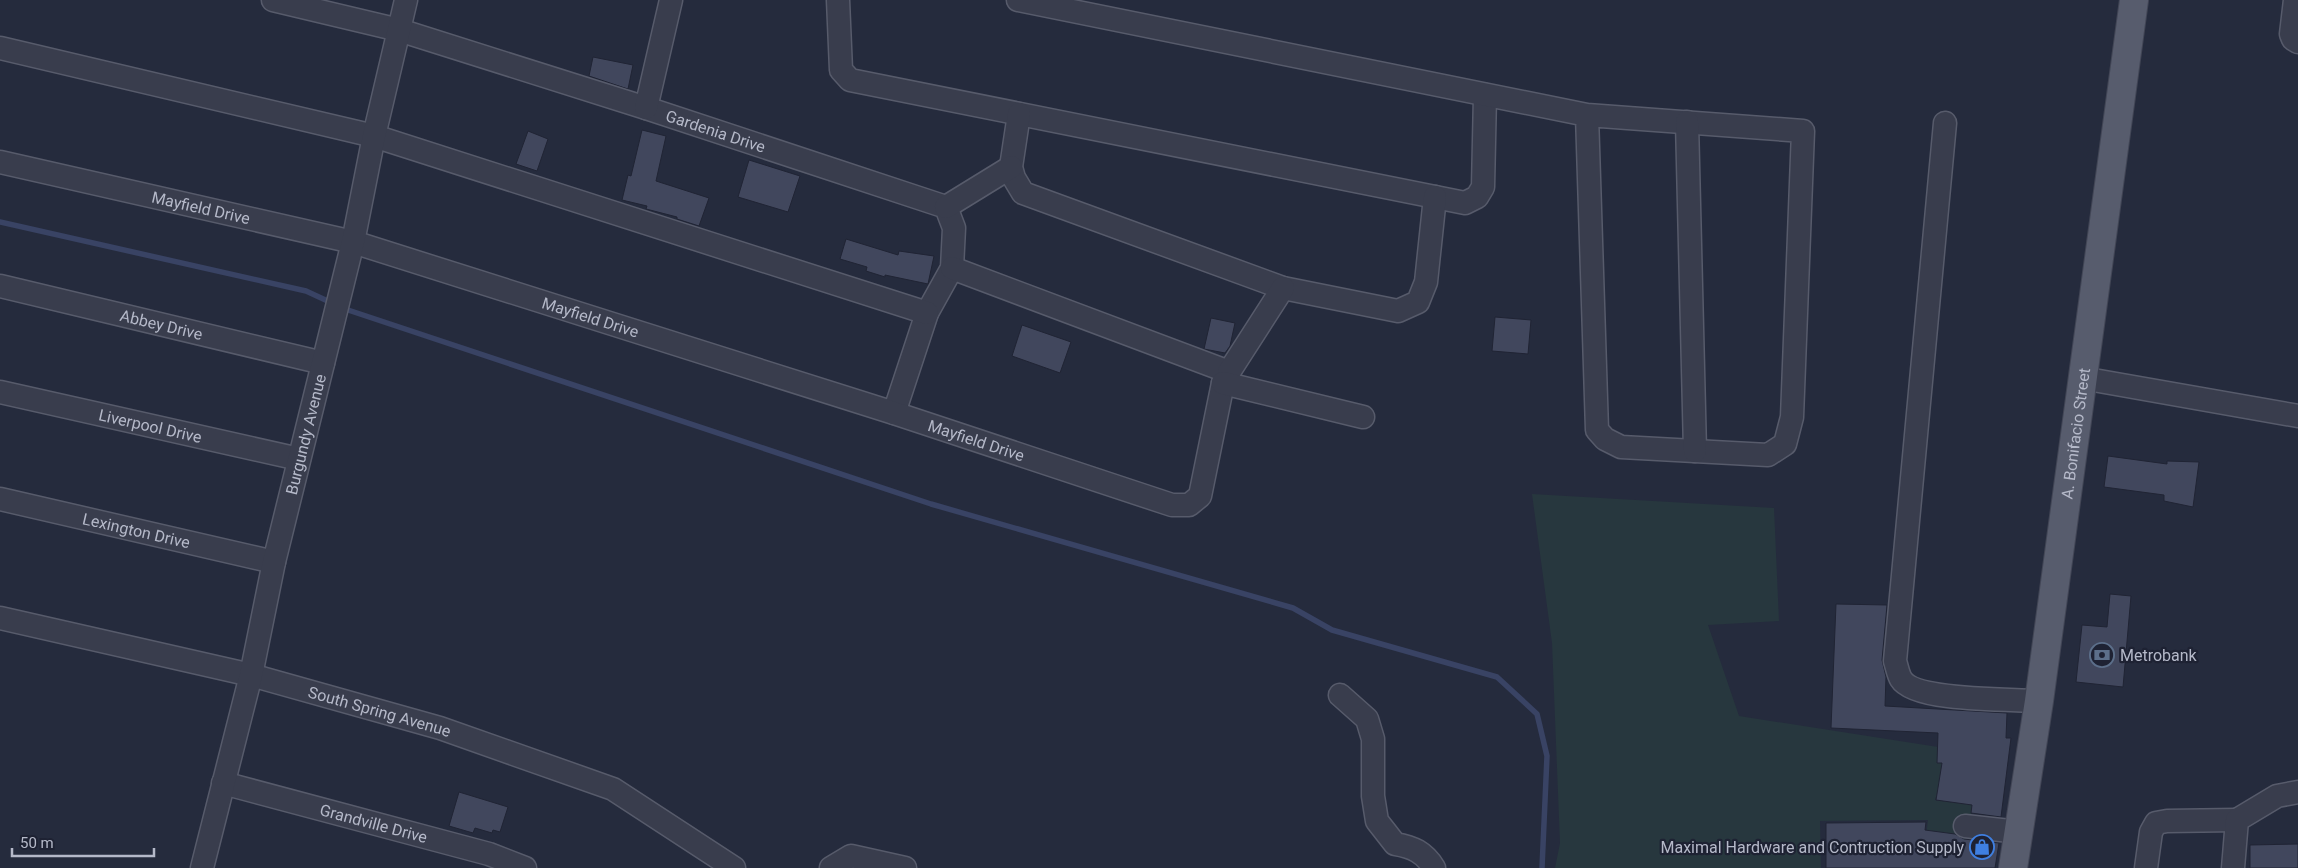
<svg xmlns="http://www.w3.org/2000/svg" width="2298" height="868" font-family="Roboto,sans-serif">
<rect width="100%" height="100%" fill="#252b3d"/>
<polygon fill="#27373e" points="1532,494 1774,508 1779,621 1708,625 1739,716 1951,749 1935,800 1973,805 1962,868 1922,868 1928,820 1820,821 1821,868 1555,868 1560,843 1552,643"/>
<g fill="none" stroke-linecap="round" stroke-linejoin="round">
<g stroke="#394364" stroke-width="5.5">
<polyline points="0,222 306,291 332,303"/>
<polyline points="342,308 931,504 1293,608 1332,630 1497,677 1537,714 1547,756 1542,868"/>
</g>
</g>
<g fill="#41475d" stroke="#202434">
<polygon points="593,57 633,65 628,89 589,76"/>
<polygon points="642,130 666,136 656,181 709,198 699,226 677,219 677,217 650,210 646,209 647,206 622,200 628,175 631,176"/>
<polygon points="528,131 548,139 537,171 516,164"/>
<polygon points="749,160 800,176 788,212 738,197"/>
<polygon points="846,239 898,255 899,251 934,256 928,284 885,275 885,277 866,271 867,267 840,259"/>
<polygon points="1495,317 1531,320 1528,354 1492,351"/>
<polygon points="1211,318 1235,323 1230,346 1225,353 1204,349"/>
<polygon points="1022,325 1071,342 1060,373 1012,356"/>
<polygon points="2108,456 2167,464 2167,461 2199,462 2193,507 2164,501 2164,495 2104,487"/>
<polygon points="2110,594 2131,596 2123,687 2076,682 2082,625 2107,627"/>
<polygon points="1836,604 1887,605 1882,660 1886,677 1885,706 2007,713 2006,738 2011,738 2001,817 1971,813 1972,805 1936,800 1942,763 1937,763 1938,733 1831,728"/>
<polygon points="459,792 508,807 500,832 493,830 492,833 475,828 473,833 449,826"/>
<polygon points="1926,822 1925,830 1955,834 1964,839 1999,843 1995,868 1826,868 1826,823"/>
<polygon points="2298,844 2298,868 2250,868 2250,845"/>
</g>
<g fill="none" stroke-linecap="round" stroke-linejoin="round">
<defs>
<g id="minor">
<path id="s1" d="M273,0L399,30L646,108L946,207L954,228L952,268L927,313L894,413"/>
<polyline points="838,0 841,70 850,80 1465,203 1477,197 1483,187 1485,95"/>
<polyline points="1018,0 1587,115 1803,131 1792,417 1785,444 1768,455 1621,447 1605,439 1597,430 1587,115"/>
<polyline points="2295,0 2291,34 2293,39 2298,42"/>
<polyline points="0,48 374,136 927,313"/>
<polyline points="646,108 671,0"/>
<polyline points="1019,114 1011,167 1014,178 1023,193 1283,288 1398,311 1418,302 1426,282 1435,197"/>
<polyline points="1687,122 1695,451"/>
<path d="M1945,123L1895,661C1897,667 1898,674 1901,679C1915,702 2012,699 2039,701"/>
<path id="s2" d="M0,162L353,242L894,413L1172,505H1189L1200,496L1223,383L1229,372L952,268"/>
<polyline points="946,207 1011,167"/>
<path id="s3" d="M0,286L323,363"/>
<polyline points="1229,372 1283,288"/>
<polyline points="2082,378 2298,416"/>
<polyline points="1223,383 1363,417"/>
<path id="s4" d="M0,392L299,459"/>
<path id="s5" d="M0,499L274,562"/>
<path id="s6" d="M0,618L251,675L440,728L613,789L734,868"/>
<path d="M1340,695L1367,719L1373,739V796L1377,821L1395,844C1413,847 1424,852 1434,868"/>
<path id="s7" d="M223,783L489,854L525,868"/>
<polyline points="1965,826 2019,832"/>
<path id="s8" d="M202,868L251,675L274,562L353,242L374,136L406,0"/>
<polyline points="831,868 851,856 905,868"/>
<polyline points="2146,868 2151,832 2156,823 2167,821 2237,820"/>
<polyline points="2233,868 2237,820 2277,796 2298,792"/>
</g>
<g id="major">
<path id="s9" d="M2013,868L2039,701L2134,0"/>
</g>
</defs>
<use href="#minor" stroke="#575b6b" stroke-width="25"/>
<use href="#major" stroke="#424656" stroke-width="30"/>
<use href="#minor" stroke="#393d4d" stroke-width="22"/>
<use href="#major" stroke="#575c6d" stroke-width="28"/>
</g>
<defs>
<symbol id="bank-ring" viewBox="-11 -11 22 22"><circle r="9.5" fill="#1e2233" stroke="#5c6f8a" stroke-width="1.5"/><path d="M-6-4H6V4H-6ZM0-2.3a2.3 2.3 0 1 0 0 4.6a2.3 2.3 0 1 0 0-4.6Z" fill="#5c6f8a"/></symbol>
<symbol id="shop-ring" viewBox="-11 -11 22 22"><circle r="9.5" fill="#1e2233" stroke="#3f7fe0" stroke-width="1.5"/><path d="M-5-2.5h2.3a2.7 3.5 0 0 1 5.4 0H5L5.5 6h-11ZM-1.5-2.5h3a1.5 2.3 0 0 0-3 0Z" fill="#3f7fe0"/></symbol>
</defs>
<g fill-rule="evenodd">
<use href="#bank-ring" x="2088" y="641" width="28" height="28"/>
<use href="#shop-ring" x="1968" y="833" width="28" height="28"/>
</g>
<g text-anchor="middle" stroke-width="4.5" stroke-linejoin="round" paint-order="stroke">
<g font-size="16" fill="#b5b9c9" stroke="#1e2233">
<text dy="6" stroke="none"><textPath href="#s1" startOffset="462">Gardenia Drive</textPath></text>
<text dy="6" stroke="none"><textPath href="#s2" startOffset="206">Mayfield Drive</textPath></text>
<text dy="6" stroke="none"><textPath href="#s2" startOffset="611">Mayfield Drive</textPath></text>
<text dy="6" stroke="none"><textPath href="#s3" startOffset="166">Abbey Drive</textPath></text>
<text dy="6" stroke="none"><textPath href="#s4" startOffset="154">Liverpool Drive</textPath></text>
<text dy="6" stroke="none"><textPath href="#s8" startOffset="446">Burgundy Avenue</textPath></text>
<text dy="6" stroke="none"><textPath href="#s9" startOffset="439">A. Bonifacio Street</textPath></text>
<text dy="6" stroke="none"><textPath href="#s2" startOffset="1016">Mayfield Drive</textPath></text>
<text dy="6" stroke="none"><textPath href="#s5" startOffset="140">Lexington Drive</textPath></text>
<text dy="6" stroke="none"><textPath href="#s6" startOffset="391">South Spring Avenue</textPath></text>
<text dy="6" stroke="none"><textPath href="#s7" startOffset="156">Grandville Drive</textPath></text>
</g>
<g font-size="16" fill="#b5b9c9" stroke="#1e2233" text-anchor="start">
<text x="2120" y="661">Metrobank</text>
<text x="1964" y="853" text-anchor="end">Maximal Hardware and Contruction Supply</text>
</g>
</g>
<path d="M12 848v8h142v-8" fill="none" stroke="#b5b9c9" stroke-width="2.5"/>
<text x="20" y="848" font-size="15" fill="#b5b9c9" stroke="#1e2233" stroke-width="4" paint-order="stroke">50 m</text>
</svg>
